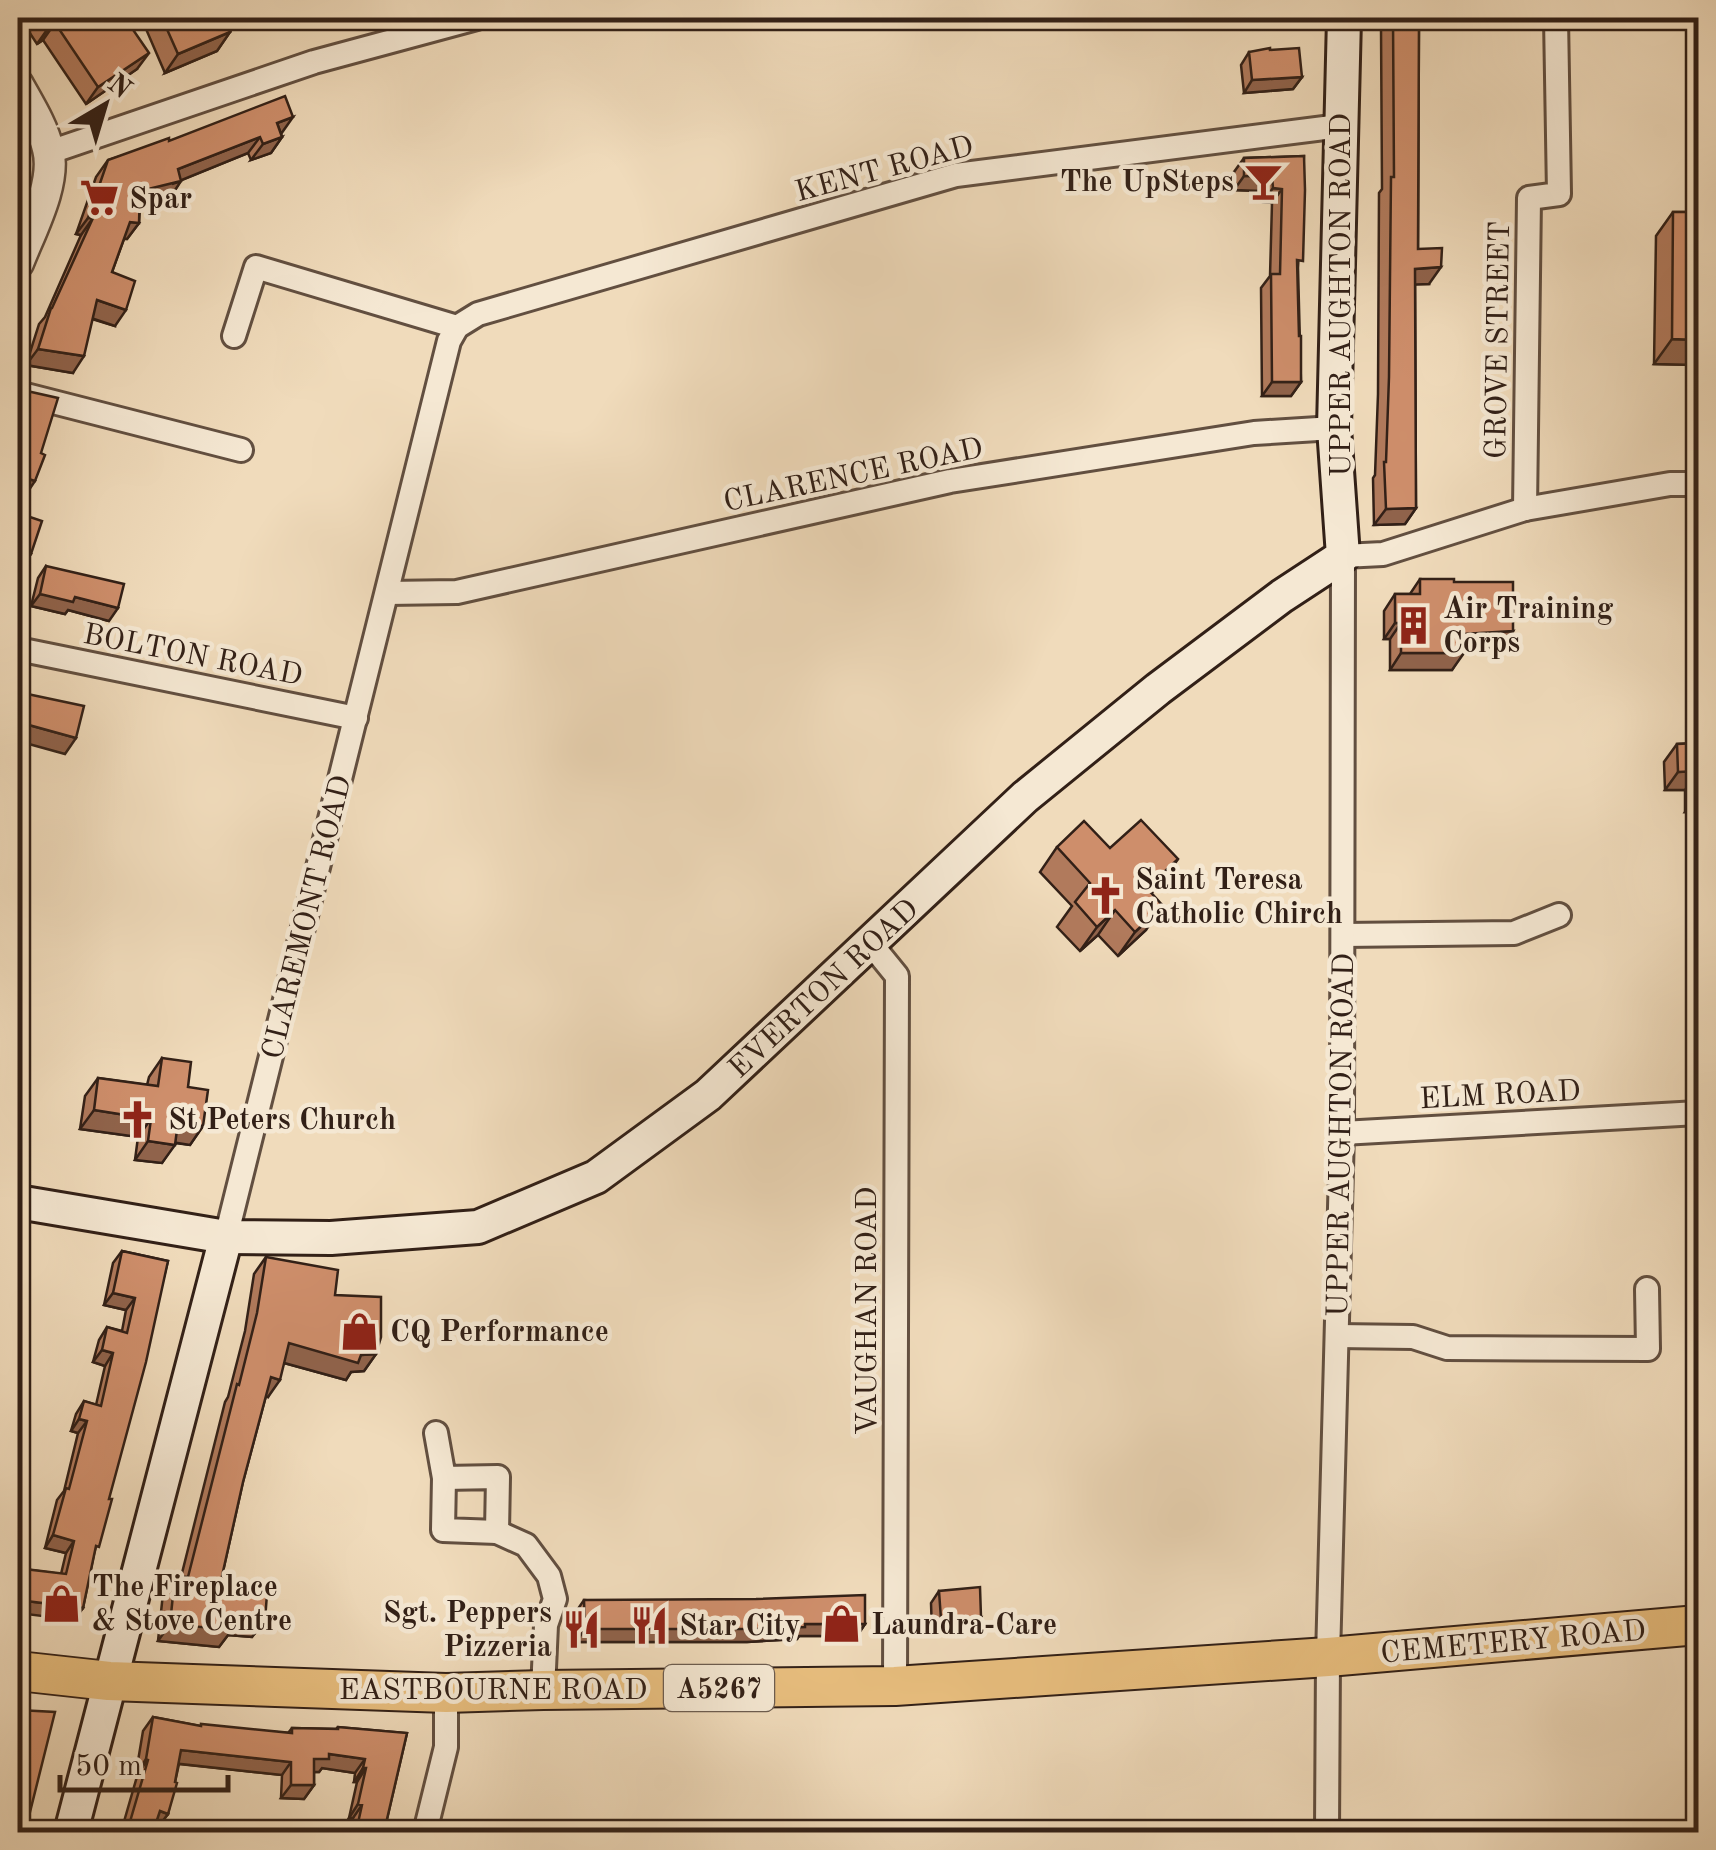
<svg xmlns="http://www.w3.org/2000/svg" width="1716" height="1850" font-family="'Old Standard TT',serif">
<rect width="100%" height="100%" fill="#f0dbbb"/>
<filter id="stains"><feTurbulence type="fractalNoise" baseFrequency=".002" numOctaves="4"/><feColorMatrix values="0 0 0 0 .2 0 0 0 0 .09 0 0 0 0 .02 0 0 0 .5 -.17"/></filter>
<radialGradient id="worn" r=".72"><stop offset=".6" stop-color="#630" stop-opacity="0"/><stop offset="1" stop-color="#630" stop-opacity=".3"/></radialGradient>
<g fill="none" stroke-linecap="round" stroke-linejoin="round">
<defs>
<g id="minor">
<polyline points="50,152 314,62 477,18"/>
<polyline points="234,336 256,267 457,327"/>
<polyline points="18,393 241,450"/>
<polyline points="1525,509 1529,198 1559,194 1556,18"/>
<polyline points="387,593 457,592 950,481 1254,433 1334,428"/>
<polyline points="18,649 356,718"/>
<polyline points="1343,935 1514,933 1559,915"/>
<polyline points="871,944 897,976 895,1686"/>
<polyline points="1342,1133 1698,1113"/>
<polyline points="226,1237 449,341 457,327 478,314 956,175 1340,126"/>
<polyline points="1337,1336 1413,1337 1447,1348 1648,1349 1647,1289"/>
<polyline points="436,1433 444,1478 498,1477 497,1532 526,1545 549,1576 555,1599 546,1625 543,1690"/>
<polyline points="444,1478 443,1530 497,1532"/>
<polyline points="425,1832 446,1747 446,1693"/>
<polyline points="1327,1832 1328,1657 1342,1133 1343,556 1383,554 1525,509 1670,484 1698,484"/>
</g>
<path id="tertiary" d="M18,85C29,105 43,127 48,149C57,183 30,232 18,263"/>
<g id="secondary">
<polyline points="18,1202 226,1237 331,1238 478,1227 596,1177 708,1095 1025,797 1158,689 1282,596 1343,556 1334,428 1344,18"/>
<polyline points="71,1832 226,1237"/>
</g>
<polyline id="primary" points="18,1671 109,1681 446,1693 543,1690 895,1686 1328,1657 1698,1625"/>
</defs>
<use href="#minor" stroke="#624f40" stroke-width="28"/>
<use href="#tertiary" stroke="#624f40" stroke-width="35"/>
<use href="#secondary" stroke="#322017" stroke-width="38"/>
<use href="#primary" stroke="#322017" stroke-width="42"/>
<use href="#minor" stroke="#f5e8d3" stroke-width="22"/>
<use href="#tertiary" stroke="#f5e8d3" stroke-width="30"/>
<use href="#secondary" stroke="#f5e8d3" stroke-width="32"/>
<use href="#primary" stroke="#e8be7e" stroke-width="38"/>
</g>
<g fill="#b17a5c" stroke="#322017" stroke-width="2.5">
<polygon points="20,18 106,18 137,69 86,104 43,40 37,44"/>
<polygon points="154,18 223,18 230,32 217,51 165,73 146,29"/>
<polygon points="1388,18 1419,18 1418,249 1429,284 1415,284 1416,508 1405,524 1374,525 1373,478 1375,475 1378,394 1379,193 1382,189 1381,27"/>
<polygon points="1249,52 1302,77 1293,89 1244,93 1241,65"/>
<polygon points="281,134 282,137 271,153 251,160 248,153 181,180 170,198 140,205 139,223 127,239 124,239 112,272 115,326 92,319 73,373 26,365 39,324 45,317 81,235 76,234 96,177 108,160 169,141"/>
<polygon points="1304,156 1298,268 1301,382 1291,396 1262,396 1261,288 1270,276 1272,203 1263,202 1262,191 1234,190 1234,172 1244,158"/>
<polygon points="1673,212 1698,212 1698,365 1654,364 1656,236"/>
<polygon points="46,566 109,621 68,610 65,614 31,606 38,578"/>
<polygon points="1420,579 1454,582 1513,631 1501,647 1464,650 1452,670 1390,670 1390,639 1384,639 1384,611 1395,594 1410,594"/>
<polygon points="1698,743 1698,811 1685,812 1685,790 1665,790 1664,762 1677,744"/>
<polygon points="1057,847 1110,848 1161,884 1151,893 1146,930 1118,956 1098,935 1080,951 1057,927 1072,906 1040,872"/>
<polygon points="162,1058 188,1087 203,1126 190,1145 175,1143 162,1163 135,1160 138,1137 80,1129 85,1096 98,1078 147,1085 149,1077"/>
<polygon points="122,1251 168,1261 94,1554 83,1608 74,1620 22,1573 24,1569 61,1574 66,1553 45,1548 57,1500 64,1491 78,1433 71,1431 76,1414 84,1401 96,1405 105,1366 93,1362 99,1340 107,1327 122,1331 126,1310 104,1305 113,1263"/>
<polygon points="266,1257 335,1295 376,1354 364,1371 351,1372 346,1380 284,1363 268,1397 266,1396 243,1482 222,1576 265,1620 252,1637 228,1635 219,1647 158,1641 163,1593 175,1576 181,1577 225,1402 228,1397 245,1331 254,1274"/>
<polygon points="939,1591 981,1617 973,1630 932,1632 931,1603"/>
<polygon points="584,1600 865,1624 857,1636 799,1636 797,1639 747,1642 576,1642 575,1613"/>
<polygon points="153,1717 200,1726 288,1733 292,1728 336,1729 338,1727 407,1733 384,1832 350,1832 353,1818 349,1818 357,1782 354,1782 355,1773 322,1768 319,1772 314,1772 314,1785 304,1799 281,1798 282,1775 179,1764 168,1814 158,1827 155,1826 153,1832 121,1832 138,1773 136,1773 143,1731"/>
<polygon points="542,1821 649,1832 533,1832"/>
</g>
<g fill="#90634b" stroke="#322017" stroke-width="2.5">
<polygon points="55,23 43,40 37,44 49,27"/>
<polygon points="230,32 217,51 165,73 178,54"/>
<polygon points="149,53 137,69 86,104 98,87"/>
<polygon points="1302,77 1293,89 1244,93 1252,80"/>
<polygon points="293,117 281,134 277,123"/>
<polygon points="260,137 248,153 172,184 181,181 170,198 129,207 140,191 178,169"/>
<polygon points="282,137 271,153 251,160 263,144"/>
<polygon points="1244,176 1272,176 1262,191 1234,190"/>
<polygon points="1273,188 1282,189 1272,203 1263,202"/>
<polygon points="88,218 93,218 81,235 76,234"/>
<polygon points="130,222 139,223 127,239 118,238"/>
<polygon points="1441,267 1429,284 1404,285 1415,269"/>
<polygon points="97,300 126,310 115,326 85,316"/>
<polygon points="1672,339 1698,340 1698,365 1654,364"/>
<polygon points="38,349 84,356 73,373 26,365"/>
<polygon points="1272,382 1301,382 1291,396 1262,396"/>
<polygon points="29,479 35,481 23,499 18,497"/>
<polygon points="1416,508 1405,524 1374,525 1386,509"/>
<polygon points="18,550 31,554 19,572 18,571"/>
<polygon points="40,594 75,597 118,608 109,621 68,610 65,614 31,606"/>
<polygon points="1395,623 1401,623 1390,639 1384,639"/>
<polygon points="1513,631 1501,647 1452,650 1464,634"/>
<polygon points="1401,653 1464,653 1452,670 1390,670"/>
<polygon points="18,722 76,738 65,754 18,741"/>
<polygon points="1698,771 1685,790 1665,790 1678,772"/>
<polygon points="1698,793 1698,811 1685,812"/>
<polygon points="1178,859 1161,884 1130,912 1147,888"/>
<polygon points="1163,906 1146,930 1118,956 1135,932"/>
<polygon points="1115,910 1098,935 1080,951 1097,927"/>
<polygon points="94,1110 151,1119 138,1137 80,1129"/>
<polygon points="178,1122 203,1126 190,1145 165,1141"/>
<polygon points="148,1141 175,1145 162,1163 135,1160"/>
<polygon points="113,1293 135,1298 126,1310 104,1305"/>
<polygon points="289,1343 361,1355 376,1354 364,1371 351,1372 346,1380 277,1361"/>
<polygon points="102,1350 113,1353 105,1366 93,1362"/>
<polygon points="271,1377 280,1380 268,1397 259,1395"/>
<polygon points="79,1419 87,1421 78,1433 71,1431"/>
<polygon points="53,1535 74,1541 66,1553 45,1548"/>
<polygon points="18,1600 83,1608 74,1620 18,1613"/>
<polygon points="233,1616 265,1620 252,1637 228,1635 219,1647 158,1641 170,1624"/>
<polygon points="981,1617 973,1630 932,1632 941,1619"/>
<polygon points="805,1624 865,1624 857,1636 799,1636 797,1639 747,1642 576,1642 585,1629"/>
<polygon points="181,1750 291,1762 282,1775 172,1763"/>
<polygon points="329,1754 365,1759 355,1773 322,1768 319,1772 305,1772 314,1759"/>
<polygon points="146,1759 148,1760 138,1773 136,1773"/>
<polygon points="363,1768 366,1768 357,1782 354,1782"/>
<polygon points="291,1785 314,1785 304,1799 281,1798"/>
<polygon points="358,1804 362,1805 353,1818 349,1818"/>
<polygon points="160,1811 168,1814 158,1827 151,1825"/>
</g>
<g fill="#ce8e6b" stroke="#322017" stroke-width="2.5">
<polygon points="42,18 106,18 107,19 125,18 149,53 98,87 55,23 49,27"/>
<polygon points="162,18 223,18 230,32 178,54"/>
<polygon points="1393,18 1419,18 1418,249 1442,248 1441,267 1415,269 1416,508 1386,509 1384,462 1386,462 1389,377 1391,177 1394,177"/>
<polygon points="1270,48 1270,50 1299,48 1302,77 1252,80 1249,52"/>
<polygon points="285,96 293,117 277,123 282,137 263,144 260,137 178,169 181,181 140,191 139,223 130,222 112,272 135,281 126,310 97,300 84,356 38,349 51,308 52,308 93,218 88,218 108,160 169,138 169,141"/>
<polygon points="1304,156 1305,190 1303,261 1297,260 1299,336 1301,336 1301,382 1272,382 1271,274 1280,274 1282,189 1273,188 1272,176 1244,176 1244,158"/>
<polygon points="1673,212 1698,212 1698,340 1672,339"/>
<polygon points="18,389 58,398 41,453 45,455 35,481 29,479 18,510"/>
<polygon points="18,513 42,521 31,554 18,550"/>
<polygon points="46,566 124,584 118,608 75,597 73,602 40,594"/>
<polygon points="1420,579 1454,579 1454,582 1513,582 1513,631 1464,634 1464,653 1401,653 1401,623 1395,623 1395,594 1420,594"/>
<polygon points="18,692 84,706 76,738 18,722"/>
<polygon points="1698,743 1698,792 1698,771 1678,772 1677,744"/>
<polygon points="1141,820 1178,859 1147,888 1163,906 1135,932 1115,910 1097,927 1075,902 1090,883 1057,847 1084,821 1110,848"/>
<polygon points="162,1058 191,1062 188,1087 208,1090 203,1126 178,1122 175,1145 148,1141 151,1119 94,1110 98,1078 158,1086"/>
<polygon points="122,1251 168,1261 146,1362 109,1499 112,1499 99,1547 96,1546 83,1608 18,1600 18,1572 24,1573 24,1569 66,1574 74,1541 53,1535 66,1488 69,1489 87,1421 79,1419 84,1401 101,1406 113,1353 102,1350 107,1327 127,1333 135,1298 113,1293"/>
<polygon points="266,1257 338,1270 335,1295 381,1297 381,1337 376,1354 361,1355 358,1363 289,1343 280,1380 271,1377 243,1482 222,1576 248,1583 252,1592 267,1594 265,1620 233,1616 231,1630 170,1624 175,1576 188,1577 237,1384 239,1385 257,1313"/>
<polygon points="980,1587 981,1617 941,1619 939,1591"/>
<polygon points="865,1595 865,1624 805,1624 805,1627 756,1629 585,1629 584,1600 756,1599"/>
<polygon points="18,1710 55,1712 25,1832 18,1832 18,1752 21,1740 18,1740"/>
<polygon points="153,1717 201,1726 201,1724 292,1733 292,1728 338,1729 338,1727 407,1733 384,1832 356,1832 362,1805 358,1804 366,1768 363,1768 365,1759 329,1754 329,1759 314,1759 314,1785 291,1785 291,1762 181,1750 175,1782 177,1783 168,1814 160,1811 153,1832 127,1832 148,1760 146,1759"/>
<polygon points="542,1821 649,1821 649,1832 541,1832"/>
</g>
<defs>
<symbol id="bar-bare" viewBox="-9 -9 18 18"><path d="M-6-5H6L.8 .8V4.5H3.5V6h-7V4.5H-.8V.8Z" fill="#8f2418" stroke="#f5e8d3" stroke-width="2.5" paint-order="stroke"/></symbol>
<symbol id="supermarket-bare" viewBox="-9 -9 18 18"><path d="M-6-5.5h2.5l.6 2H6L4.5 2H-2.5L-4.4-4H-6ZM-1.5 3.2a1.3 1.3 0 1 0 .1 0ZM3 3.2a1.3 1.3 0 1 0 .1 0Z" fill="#8f2418" stroke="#f5e8d3" stroke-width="2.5" paint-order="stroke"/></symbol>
<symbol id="building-bare" viewBox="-9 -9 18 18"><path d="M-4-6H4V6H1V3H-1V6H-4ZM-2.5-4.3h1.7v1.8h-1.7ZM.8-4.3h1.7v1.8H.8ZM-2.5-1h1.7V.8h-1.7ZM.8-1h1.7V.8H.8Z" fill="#8f2418" stroke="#f5e8d3" stroke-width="2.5" paint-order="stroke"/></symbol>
<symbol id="church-bare" viewBox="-9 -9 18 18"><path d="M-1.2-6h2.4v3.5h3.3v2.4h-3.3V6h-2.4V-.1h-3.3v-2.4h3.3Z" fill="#8f2418" stroke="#f5e8d3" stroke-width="2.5" paint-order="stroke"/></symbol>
<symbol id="shop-bare" viewBox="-9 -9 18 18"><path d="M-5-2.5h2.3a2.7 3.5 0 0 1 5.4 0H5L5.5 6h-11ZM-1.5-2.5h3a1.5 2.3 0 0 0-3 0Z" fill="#8f2418" stroke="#f5e8d3" stroke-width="2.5" paint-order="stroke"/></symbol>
<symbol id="restaurant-bare" viewBox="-9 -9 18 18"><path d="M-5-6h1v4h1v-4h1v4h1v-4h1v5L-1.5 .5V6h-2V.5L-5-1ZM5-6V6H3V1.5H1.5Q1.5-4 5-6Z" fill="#8f2418" stroke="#f5e8d3" stroke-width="2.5" paint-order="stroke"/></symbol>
</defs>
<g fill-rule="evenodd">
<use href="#bar-bare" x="1236" y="154" width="55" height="55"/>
<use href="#supermarket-bare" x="72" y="170" width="55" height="55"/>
<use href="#building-bare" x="1386" y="598" width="55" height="55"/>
<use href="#church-bare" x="1078" y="868" width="55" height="55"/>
<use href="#church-bare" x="110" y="1092" width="55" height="55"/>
<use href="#shop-bare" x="332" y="1304" width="55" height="55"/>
<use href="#shop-bare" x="34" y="1576" width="55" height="55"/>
<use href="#shop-bare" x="814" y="1596" width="55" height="55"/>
<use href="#restaurant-bare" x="622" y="1598" width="55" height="55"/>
<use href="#restaurant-bare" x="554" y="1602" width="55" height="55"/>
</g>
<g text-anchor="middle" stroke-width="9" stroke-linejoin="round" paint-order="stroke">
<rect fill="#f5e8d3" stroke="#6c5c4f" stroke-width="2.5" x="664" y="1665" width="110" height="46" rx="8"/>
<g font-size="28" font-weight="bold" fill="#322017">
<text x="719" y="1698">A5267</text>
</g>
<g font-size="30" fill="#322017" stroke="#f5e8d3">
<text transform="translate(884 168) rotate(-15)" y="10">KENT ROAD</text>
<text transform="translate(1340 295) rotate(-90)" y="10">UPPER AUGHTON ROAD</text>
<text transform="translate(1497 340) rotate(-89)" y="10">GROVE STREET</text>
<text transform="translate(853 474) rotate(-12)" y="10">CLARENCE ROAD</text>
<text transform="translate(193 654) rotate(11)" y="10">BOLTON ROAD</text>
<text transform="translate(306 917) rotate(-76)" y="10">CLAREMONT ROAD</text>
<text transform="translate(823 988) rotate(-43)" y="10">EVERTON ROAD</text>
<text transform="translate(1500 1094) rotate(-3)" y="10">ELM ROAD</text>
<text transform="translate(1340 1135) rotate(-89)" y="10">UPPER AUGHTON ROAD</text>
<text transform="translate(866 1311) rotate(-90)" y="10">VAUGHAN ROAD</text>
<text transform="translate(1513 1641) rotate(-5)" y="10">CEMETERY ROAD</text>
<text x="493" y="1699">EASTBOURNE ROAD</text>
</g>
<g font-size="30" font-weight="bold" fill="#322017" stroke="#f5e8d3" text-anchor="start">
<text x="1234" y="191" text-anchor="end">The UpSteps</text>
<text x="129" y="208">Spar</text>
<text x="1443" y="618">Air Training<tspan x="1443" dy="34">Corps</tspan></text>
<text x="1135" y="889">Saint Teresa<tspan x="1135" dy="34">Catholic Chirch</tspan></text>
<text x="168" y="1129">St Peters Church</text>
<text x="390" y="1341">CQ Performance</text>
<text x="92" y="1596">The Fireplace<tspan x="92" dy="34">&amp; Stove Centre</tspan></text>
<text x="552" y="1622" text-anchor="end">Sgt. Peppers<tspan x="552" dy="34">Pizzeria</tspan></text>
<text x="871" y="1634">Laundra-Care</text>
<text x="679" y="1635">Star City</text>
</g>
</g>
<rect width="1716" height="1850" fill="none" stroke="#f0dbbb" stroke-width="60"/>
<rect x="20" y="20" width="1676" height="1810" fill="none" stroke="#322017" stroke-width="5"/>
<rect x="30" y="30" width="1656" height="1790" fill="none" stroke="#322017" stroke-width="2.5"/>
<g transform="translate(105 105) rotate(38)" stroke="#f5e8d3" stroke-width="8" paint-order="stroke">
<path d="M0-8L18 38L0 25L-18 38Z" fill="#322017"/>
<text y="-15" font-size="28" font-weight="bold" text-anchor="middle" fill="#322017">N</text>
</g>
<path d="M60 1775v15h168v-15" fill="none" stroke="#322017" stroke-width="5"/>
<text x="75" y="1775" font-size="30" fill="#322017" stroke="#f5e8d3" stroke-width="8" paint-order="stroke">50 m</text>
<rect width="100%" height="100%" filter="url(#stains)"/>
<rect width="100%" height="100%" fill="url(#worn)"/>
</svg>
